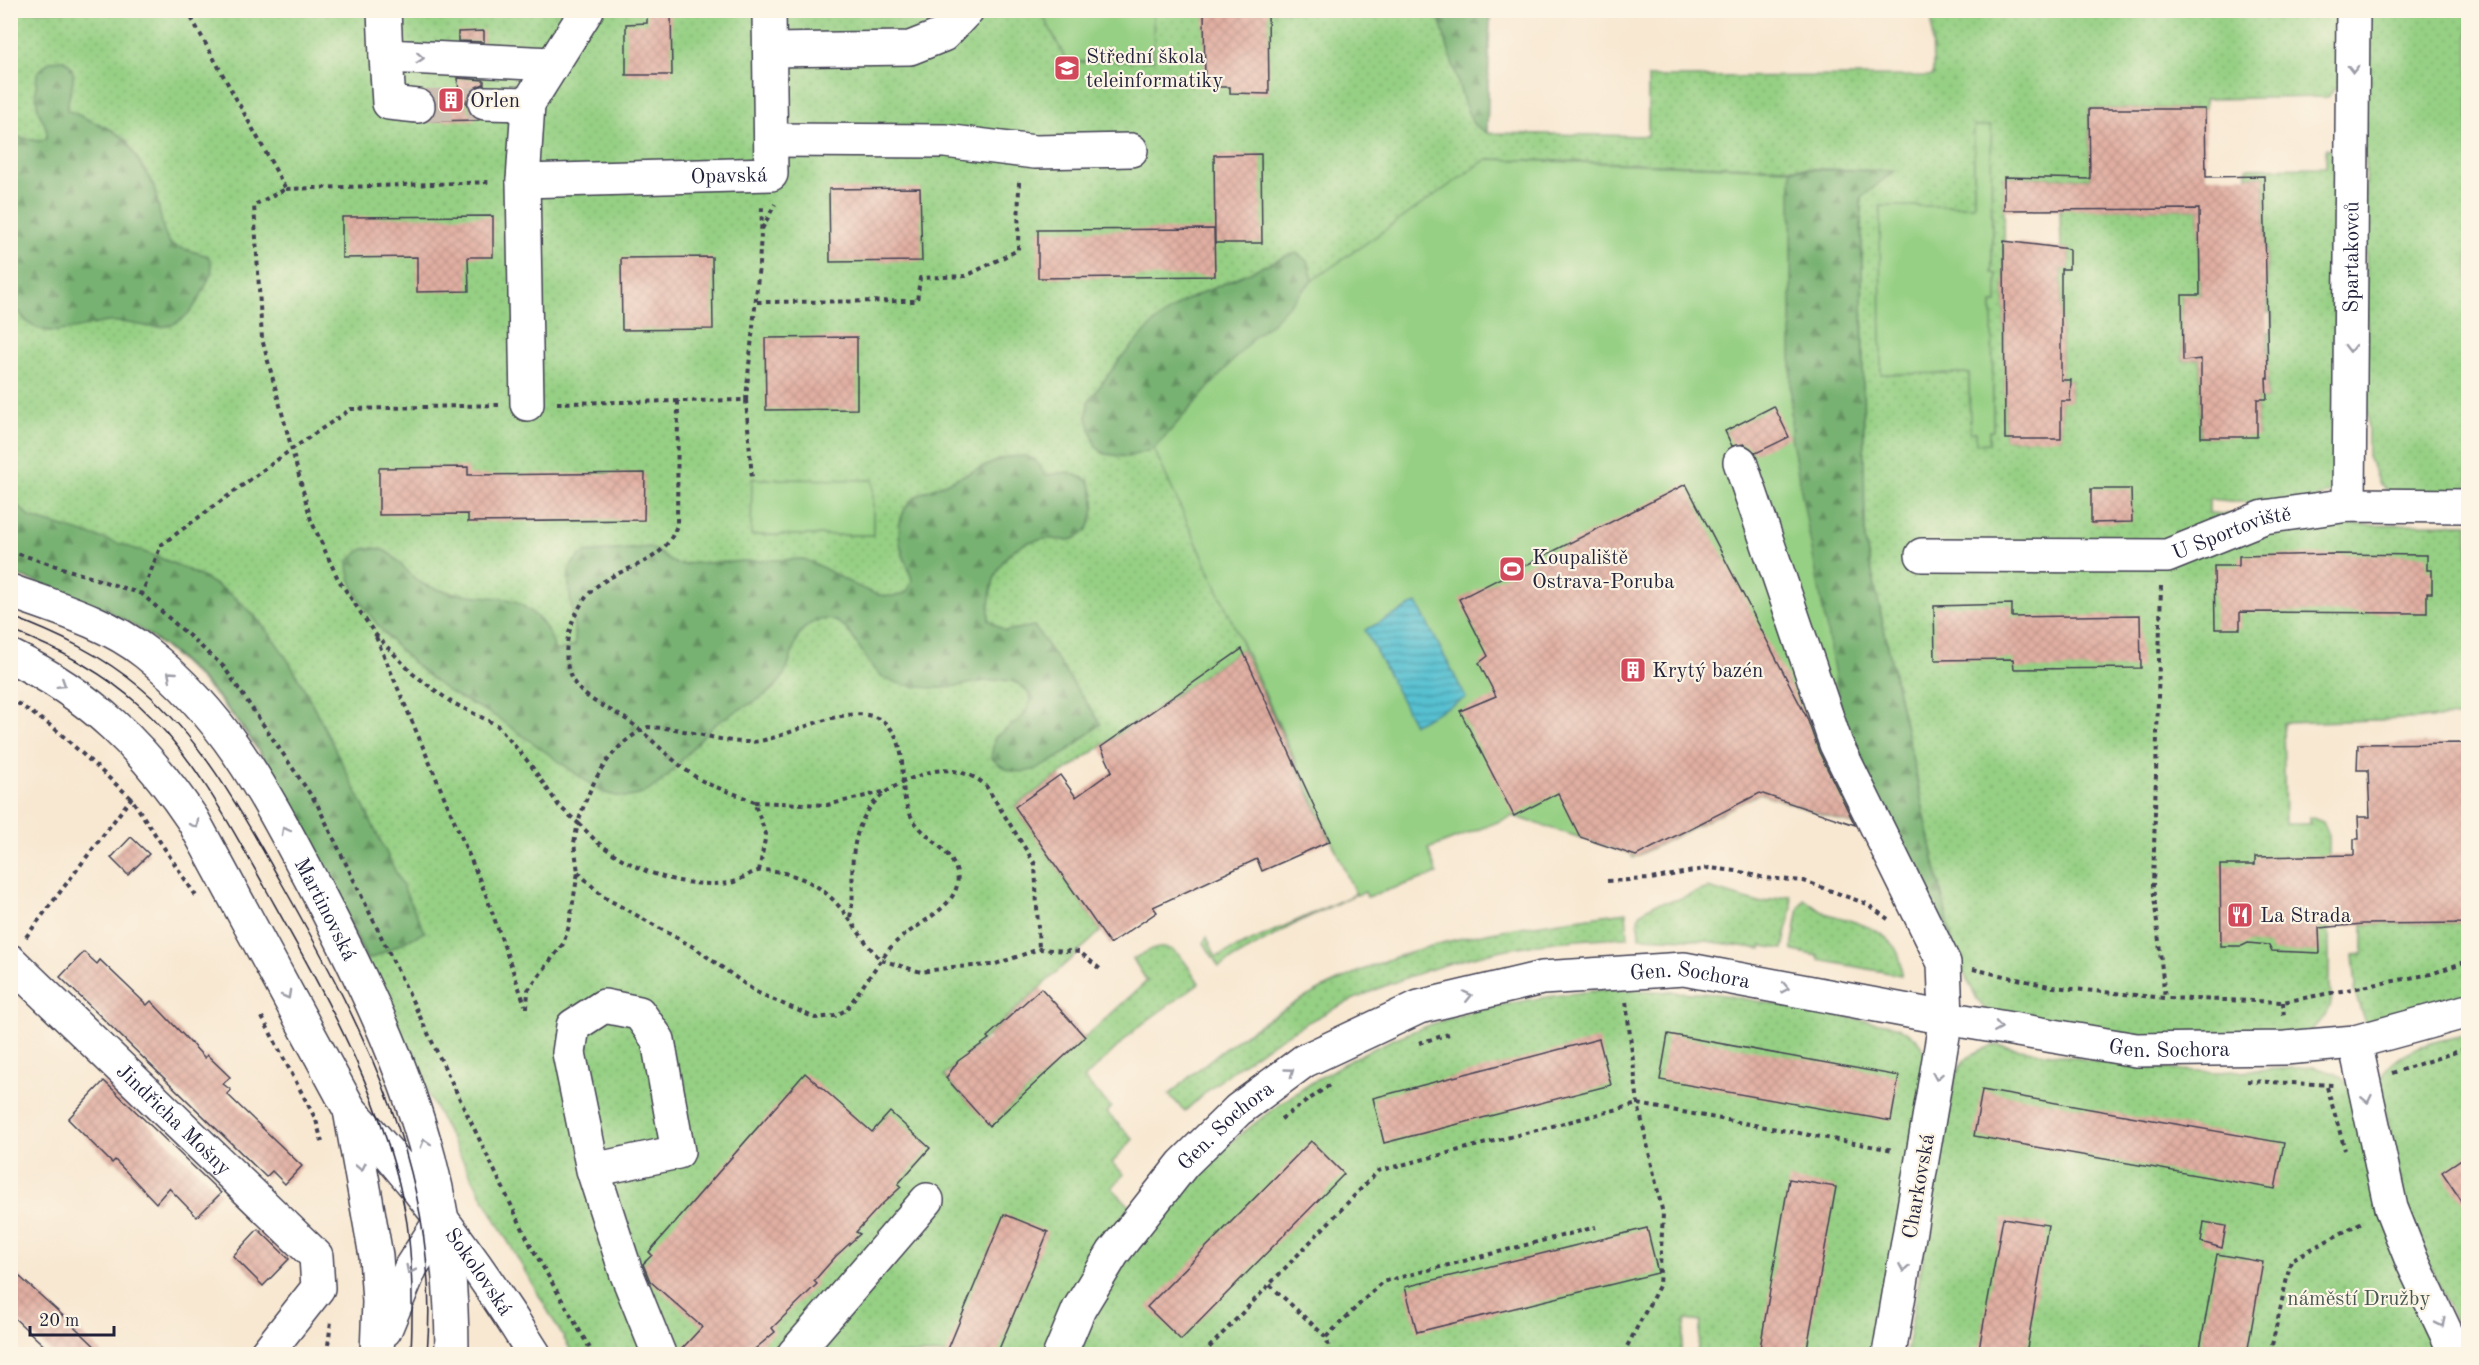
<svg xmlns="http://www.w3.org/2000/svg" width="2479" height="1365" font-family="'Old Standard TT',serif">
<defs>
<pattern id="grass-dots" width="8" height="8" patternUnits="userSpaceOnUse" patternTransform="scale(1.5)"><rect width="8" height="8" fill="#96d084"/><path d="M2 2h.1M6 6h.1" fill="none" stroke="#81b273" stroke-width="1.8" stroke-linecap="round"/></pattern>
<pattern id="forest-firs" width="22" height="20" patternUnits="userSpaceOnUse" patternTransform="scale(1.5)"><rect width="22" height="20" fill="#78b272"/><path d="M5 1l3.5 6h-7zM16 11l3.5 6h-7z" fill="#62905f"/></pattern>
<pattern id="water-rules" width="6" height="5" patternUnits="userSpaceOnUse" patternTransform="scale(1.5)"><rect width="6" height="5" fill="#56c1d1"/><path d="M0 2.5h6" fill="none" stroke="#479cab"/></pattern>
<pattern id="building-cross-hatch" width="8" height="8" patternUnits="userSpaceOnUse" patternTransform="scale(1.5)"><rect width="8" height="8" fill="#e1afa2"/><path d="M0 0l8 8M0 8l8-8" fill="none" stroke="#c1968c"/></pattern>
</defs>
<rect width="100%" height="100%" fill="#fcf5e5"/>
<filter id="ink" filterUnits="userSpaceOnUse"><feTurbulence type="fractalNoise" baseFrequency=".0167" numOctaves="2"/><feDisplacementMap in="SourceGraphic" scale="12" xChannelSelector="R" yChannelSelector="G"/><feConvolveMatrix kernelMatrix="1 2 1 2 8 2 1 2 1" color-interpolation-filters="sRGB"/></filter>
<filter id="wash" filterUnits="userSpaceOnUse"><feTurbulence type="fractalNoise" baseFrequency=".008" numOctaves="4" result="noise"/><feDisplacementMap in="SourceGraphic" scale="24" xChannelSelector="R" yChannelSelector="G"/><feGaussianBlur stdDeviation="1.35" result="paint"/><feColorMatrix in="noise" values="0 0 0 0 0 0 0 0 0 0 0 0 0 0 0 0 0 1.4 0 .05"/><feComposite in="paint" operator="in"/></filter>
<g filter="url(#wash)">
<rect width="100%" height="100%" fill="#f8e8d2"/>
<g fill="url(#grass-dots)" stroke="#5c7960" stroke-width="1.5" fill-rule="evenodd">
<path d="M10,11H1490L1487,133L1648,136V77L1933,76L1932,12L2343,11V89H2334L2328,97L2205,99V109H2089L2090,179L2004,177L2005,439L2061,438V401L2070,400L2071,380H2061V269H2069V249L2061,248L2060,209H2199L2200,295L2182,296L2183,361L2201,359V437L2257,436V399H2267L2268,332H2272V313H2268L2264,176H2247V168L2326,167V148L2334,152L2335,166H2344L2338,489L2297,507L2209,499V513L2300,519L2305,525L2468,524V717L2283,723L2285,824H2310V817L2323,822L2329,835V987C2339,1010 2317,1024 2303,1039L2164,1040L1987,1012L1977,999L1955,955L1865,541L1861,198L1893,171L1487,159L1255,336L1263,691L1331,842L1242,649L1015,806L1101,931L944,1076L989,1125L1147,981L1133,959C1171,935 1178,951 1199,983L1137,1028L1084,1079L1111,1107L1107,1113L1133,1139L1112,1163L1124,1174L1112,1188L1130,1206L1071,1294L1042,1354H573C513,1251 452,1147 401,1039C332,896 282,730 147,634C106,605 58,588 11,574ZM1974,127H1991L1992,274H1997V302L1992,303L1993,430L1989,431V443L1976,431H1970L1969,373L1880,207L1974,206Z"/>
<polygon points="2364,11 2468,11 2468,503 2391,494 2379,483 2368,456"/>
<polygon points="1708,888 1759,903 1790,895 1792,907 1783,949 1762,946 1761,949 1691,939 1639,937 1638,919 1641,912 1655,904 1676,900"/>
<polygon points="1356,894 1296,923 1219,967 1204,943 1207,937 1216,957"/>
<path d="M1804,899C1812,905 1819,911 1828,914C1859,923 1905,932 1901,975L1819,960L1818,956L1794,951L1792,949L1799,907Z"/>
<path d="M1626,912L1628,937C1583,939 1537,942 1493,952C1381,978 1268,1032 1185,1111L1169,1095C1230,1038 1307,990 1385,961C1461,932 1546,923 1626,912Z"/>
<polygon points="2468,923 2468,1003 2367,1029 2354,990 2356,985 2353,955 2363,954 2363,924"/>
<path d="M1609,989L1718,994L1896,1026L1916,1038L1928,1057L1880,1354H1697L1701,1322L1686,1320L1680,1354H1075C1086,1333 1096,1311 1108,1290C1184,1158 1328,1049 1475,1011C1519,1000 1564,994 1609,989Z"/>
<path d="M2468,1034V1348L2431,1269L2404,1199L2380,1082C2394,1046 2436,1042 2468,1034Z"/>
<path d="M1996,1045L2101,1062L2176,1070L2218,1072L2314,1067L2337,1074L2347,1083L2448,1354H2161L2162,1350L2140,1347L2138,1354H1906L1955,1077C1963,1056 1976,1051 1996,1045Z"/>
</g>
<g fill="url(#forest-firs)" stroke="#4d6a56" stroke-width="1.5">
<polygon points="1437,11 1490,11 1487,133 1473,124 1464,103"/>
<path d="M64,60C83,72 67,93 67,110L112,130L126,140L154,186L164,232L171,245L208,256C215,268 211,274 206,285C198,302 189,319 171,325C149,332 129,319 108,322C82,325 41,344 22,316C1,287 10,176 11,136L39,141L46,139C50,128 42,122 39,112C35,100 36,86 37,73L50,61Z"/>
<polygon points="1791,169 1894,171 1861,198 1865,541 1955,955 1845,733 1791,436"/>
<polygon points="1297,253 1308,262 1313,280 1273,322 1255,336 1154,449 1127,457 1105,454 1096,447 1087,418 1088,402 1120,359 1155,322 1184,301 1286,256"/>
<path d="M1026,456L1035,460L1046,475L1068,472L1088,480C1099,497 1096,533 1073,539C1063,542 1054,538 1045,539C1001,542 988,581 989,620L1005,631L1034,626L1101,724C1072,746 1025,797 991,757L995,737C1011,726 1026,719 1031,699C1018,665 970,687 941,688C923,688 895,686 880,675C860,660 851,613 820,620C789,627 796,662 780,681C763,703 732,709 712,727C690,747 671,780 644,793C628,800 615,797 600,791C565,766 531,741 496,717C481,707 463,702 448,691C415,669 346,603 348,561L363,549C395,542 400,572 423,584C450,597 486,594 515,601C536,613 550,627 555,651L575,646C576,627 566,583 569,571C571,563 578,558 584,553L650,547L676,564L803,559C832,567 876,609 907,592L912,581C910,569 903,559 901,548C896,525 901,504 922,493L1006,457Z"/>
<path d="M10,498L30,517C94,537 164,552 221,588C280,626 310,700 341,761C370,818 397,875 425,932L368,960C310,843 259,706 144,632C102,605 58,588 11,574Z"/>
</g>
<g fill="#96d084" stroke="#5c7960" stroke-width="1.5">
<polygon points="1041,11 1153,11 1154,60 1067,62"/>
<polygon points="1974,126 1991,126 1992,273 1997,274 1997,303 1992,303 1993,431 1989,431 1989,443 1976,444 1976,432 1970,432 1969,373 1881,374 1880,206 1974,206"/>
<polygon points="1487,159 1791,169 1791,436 1863,828 1760,793 1633,858 1631,854 1513,816 1428,849 1437,874 1367,897 1365,892 1356,895 1154,449 1255,336 1273,322 1313,280"/>
<polygon points="752,479 873,480 873,535 751,535"/>
</g>
<polygon fill="url(#water-rules)" stroke="#3c7286" stroke-width="1.5" points="1417,603 1466,698 1414,724 1365,630"/>
<g id="blocks">
<g fill="url(#building-cross-hatch)">
<polygon points="647,10 671,10 672,75 626,75 626,24 647,23"/>
<polygon points="1204,10 1268,10 1269,94 1230,93 1230,87 1205,87"/>
<polygon points="484,31 484,42 458,41 458,32"/>
<polygon points="458,78 484,80 484,84 476,87 469,93 466,102 469,112 478,120 429,121 437,108 433,96 459,96"/>
<polygon points="2089,109 2205,109 2206,177 2264,176 2268,379 2266,378 2267,399 2257,399 2257,437 2201,437 2201,359 2183,361 2182,295 2200,295 2199,209 2004,210 2004,177 2090,179"/>
<polygon points="1261,154 1262,243 1215,243 1214,155"/>
<polygon points="920,188 922,261 830,262 829,189"/>
<polygon points="493,216 493,257 468,257 469,291 417,292 417,257 342,258 342,217"/>
<polygon points="1214,229 1215,276 1038,278 1038,230"/>
<polygon points="2004,241 2069,249 2069,269 2061,269 2061,380 2071,380 2070,401 2061,401 2061,439 2005,439"/>
<polygon points="712,257 713,329 622,330 621,258"/>
<polygon points="857,337 857,409 766,410 765,338"/>
<polygon points="1774,406 1789,437 1756,453 1744,444 1732,446 1725,431"/>
<polygon points="468,467 468,475 645,473 644,520 468,522 468,514 379,515 379,468"/>
<polygon points="1686,484 1807,718 1819,752 1855,825 1760,793 1636,856 1580,837 1558,793 1514,816 1460,711 1496,696 1479,663 1488,656 1459,599"/>
<polygon points="2091,489 2131,489 2132,522 2091,523"/>
<polygon points="2333,554 2427,555 2427,570 2432,570 2432,593 2427,593 2427,613 2240,612 2240,629 2215,629 2214,566 2239,566 2239,556"/>
<polygon points="2012,604 2012,617 2140,615 2141,668 2014,669 2013,659 1935,660 1934,606"/>
<polygon points="1242,649 1330,841 1262,871 1257,859 1153,907 1157,912 1110,944 1015,807 1060,775 1076,797 1112,771 1101,747"/>
<polygon points="2469,743 2469,923 2363,924 2319,928 2320,953 2272,951 2269,945 2248,943 2242,946 2221,946 2220,865 2255,865 2255,857 2354,855 2354,839 2359,839 2358,817 2370,817 2368,770 2357,770 2358,744"/>
<polygon points="131,837 149,854 128,875 111,858"/>
<polygon points="84,952 97,964 100,960 147,1005 151,1001 205,1058 207,1055 230,1077 223,1084 231,1090 227,1094 302,1166 285,1184 272,1171 266,1177 60,977"/>
<polygon points="1041,988 1085,1037 989,1126 946,1078 958,1061 989,1039 987,1037"/>
<polygon points="1668,1034 1899,1076 1891,1121 1660,1080"/>
<polygon points="1599,1039 1611,1085 1384,1143 1373,1098"/>
<polygon points="805,1073 872,1132 890,1112 930,1148 898,1184 901,1187 880,1206 856,1232 860,1234 836,1256 814,1281 817,1284 772,1328 775,1332 749,1354 677,1354 702,1327 650,1281 643,1264 652,1255 649,1252"/>
<polygon points="104,1081 221,1193 197,1217 169,1188 156,1203 115,1160 112,1163 68,1119"/>
<polygon points="1982,1090 2284,1143 2275,1189 1974,1136"/>
<polygon points="1311,1141 1344,1174 1181,1340 1147,1307"/>
<polygon points="2469,1154 2469,1212 2442,1172"/>
<polygon points="1789,1179 1836,1187 1806,1354 1759,1354"/>
<polygon points="1004,1214 1048,1232 997,1354 946,1354"/>
<polygon points="2003,1218 2048,1225 2026,1354 1978,1354"/>
<polygon points="2204,1222 2226,1226 2222,1248 2201,1242"/>
<polygon points="1647,1228 1658,1273 1417,1332 1405,1287"/>
<polygon points="258,1229 289,1259 263,1286 233,1256"/>
<polygon points="2217,1254 2263,1262 2247,1354 2199,1354"/>
<polygon points="10,1268 59,1312 103,1354 53,1354 10,1314"/>
</g>
</g>
</g>
<g filter="url(#ink)">
<use href="#blocks" fill-opacity="0" stroke="#424052" stroke-width="1.5"/>
<g fill="none" stroke-linecap="round" stroke-linejoin="round">
<polyline stroke="#cdc0b4" stroke-width="33" stroke-dasharray="33 16" stroke-linecap="butt" points="418,106 485,103"/>
<defs>
<g id="minor">
<polyline points="384,10 386,56 552,64"/>
<polyline points="770,50 910,48 943,35 967,10"/>
<polyline points="386,56 389,103 418,106"/>
<polyline points="485,103 528,104"/>
<polyline points="771,140 945,141 1035,152 1131,150"/>
<path id="s1" d="M523,181L771,174L769,10"/>
<polyline points="527,404 523,181 528,104 587,10"/>
<polyline points="1740,462 1836,744 1944,963 1946,1018 1889,1354"/>
<path id="s2" d="M2349,505L2353,10"/>
<path id="s3" d="M1922,555L2167,556L2264,517L2349,505L2468,506"/>
<path id="s4" d="M10,591C57,608 107,622 146,653C229,719 267,797 315,887C360,974 404,1064 429,1159C446,1222 452,1290 452,1354"/>
<path d="M10,656C91,695 144,747 193,820L350,1110L376,1256L379,1302L377,1354"/>
<path id="s5" d="M10,961L316,1256L318,1288L266,1354"/>
<polyline points="2355,1042 2391,1208 2412,1261 2456,1354"/>
<path id="s6" d="M350,1110C419,1185 481,1268 534,1354"/>
<polyline points="593,1170 678,1152 658,1040 639,1013 604,1006 573,1026 569,1053 593,1170 626,1272 659,1354"/>
<polyline points="385,1330 411,1267 441,1220"/>
<polyline points="794,1354 927,1200"/>
<path id="s7" d="M1060,1354L1079,1309L1113,1253L1183,1164L1238,1110L1304,1061L1419,1007L1542,978L1684,969L1946,1018L2136,1050L2285,1048L2355,1042L2468,1011"/>
</g>
</defs>
<use href="#minor" stroke="#424052" stroke-width="36"/>
<g stroke="#424052" stroke-width="4" stroke-dasharray="4.5 4.5" stroke-linecap="butt">
<polyline points="187,10 286,189 254,205 262,339 311,520 338,579 375,634 413,674 451,702 497,725 530,764 559,806 578,823 574,843 578,872 569,926 563,944 528,990 527,1008"/>
<polyline points="286,189 492,182"/>
<polyline points="762,229 775,204"/>
<polyline points="757,302 917,301 920,278 966,276 1018,250 1019,179"/>
<polyline points="746,400 752,479"/>
<path d="M678,401L677,525C663,566 627,563 597,586C571,607 553,661 579,689C592,703 613,710 629,721C653,739 673,763 699,779C716,789 736,793 754,802"/>
<path d="M557,403L746,400C751,335 761,270 762,204"/>
<polyline points="499,405 351,409 292,449 161,545 142,594 224,667 317,804 531,1246 593,1354"/>
<polyline points="10,551 142,594"/>
<polyline points="2161,586 2153,886 2165,998"/>
<polyline points="376,637 486,895 525,1005"/>
<polyline points="10,698 54,728 131,798 198,899"/>
<polyline points="759,871 766,834 754,802 827,805 883,792"/>
<path d="M578,872L602,896L695,948L756,992L815,1018L835,1016L846,1010L881,960C856,935 844,901 811,883C798,876 773,868 758,871C748,873 739,882 729,883C681,888 639,873 601,845C593,839 586,830 578,823C590,784 609,745 648,727C660,728 673,728 684,731C706,735 728,743 751,742C791,741 871,682 897,739C907,762 898,791 910,814C919,833 938,841 950,858C979,900 918,921 896,942C890,947 886,954 881,960L921,972L953,967L993,965L1039,949L1080,952L1101,970"/>
<polyline points="1607,881 1651,879 1709,868 1737,871 1765,878 1804,881 1867,904 1888,919"/>
<path d="M850,917C855,897 851,877 853,857C858,806 884,786 930,772C947,767 974,773 986,786L1035,864L1039,949"/>
<polyline points="26,937 132,797"/>
<polyline points="1973,969 2053,987 2165,998 2283,1002 2431,974 2468,961"/>
<polyline points="2283,1002 2284,1019"/>
<polyline points="262,1017 316,1120 322,1142"/>
<polyline points="1419,1043 1449,1034"/>
<polyline points="2392,1073 2468,1048"/>
<polyline points="2247,1081 2335,1085"/>
<polyline points="2327,1087 2345,1150"/>
<polyline points="1281,1119 1331,1084"/>
<polyline points="1270,1285 1326,1337 1331,1354"/>
<polyline points="1326,1337 1382,1282 1596,1227"/>
<polyline points="327,1354 331,1321"/>
<polyline points="1203,1354 1378,1171 1638,1104 1893,1150"/>
<polyline points="1623,1354 1659,1286 1663,1214 1638,1104 1626,1001"/>
<polyline points="2270,1354 2291,1260 2364,1221"/>
</g>
<use href="#minor" stroke="#fff" stroke-width="33"/>
<g stroke="#22223b" stroke-width="1.5">
<path d="M10,616C58,634 102,655 141,688C203,740 242,813 281,882C365,1031 442,1177 427,1354"/>
<path d="M10,630C57,648 102,671 139,705C195,756 230,825 267,891C325,995 388,1104 407,1223C413,1267 413,1311 411,1354"/>
</g>
</g>
<defs><path id="oneway-chevron" d="M-2-3.5L2.5 0L-2 3.5" fill="none" stroke-width="1.6" stroke-linecap="round" stroke-linejoin="round" transform="scale(1.5)"/></defs>
<g stroke="#9c9ca7">
<use href="#oneway-chevron" transform="translate(420 58) rotate(3)"/>
<use href="#oneway-chevron" transform="translate(2353 69) rotate(91)"/>
<use href="#oneway-chevron" transform="translate(2350 348) rotate(91)"/>
<use href="#oneway-chevron" transform="translate(171 675) rotate(-139)"/>
<use href="#oneway-chevron" transform="translate(62 684) rotate(32)"/>
<use href="#oneway-chevron" transform="translate(195 824) rotate(60)"/>
<use href="#oneway-chevron" transform="translate(285 831) rotate(-119)"/>
<use href="#oneway-chevron" transform="translate(1785 988) rotate(11)"/>
<use href="#oneway-chevron" transform="translate(287 995) rotate(61)"/>
<use href="#oneway-chevron" transform="translate(1468 996) rotate(-13)"/>
<use href="#oneway-chevron" transform="translate(1998 1027) rotate(9)"/>
<use href="#oneway-chevron" transform="translate(1290 1072) rotate(-36)"/>
<use href="#oneway-chevron" transform="translate(1937 1076) rotate(100)"/>
<use href="#oneway-chevron" transform="translate(2367 1099) rotate(78)"/>
<use href="#oneway-chevron" transform="translate(425 1143) rotate(-107)"/>
<use href="#oneway-chevron" transform="translate(361 1167) rotate(79)"/>
<use href="#oneway-chevron" transform="translate(1904 1268) rotate(100)"/>
<use href="#oneway-chevron" transform="translate(410 1270) rotate(116)"/>
<use href="#oneway-chevron" transform="translate(2441 1323) rotate(64)"/>
</g>
</g>
<defs>
<symbol id="school-square" viewBox="-11 -11 22 22"><rect x="-9" y="-9" width="18" height="18" rx="4" fill="#d1495b" stroke="#fcf5e5"/><path d="M0-5L7-2L0 1L-7-2ZM-4 1L0 2.5L4 1V4Q0 6-4 4Z" fill="#fff"/></symbol>
<symbol id="building-square" viewBox="-11 -11 22 22"><rect x="-9" y="-9" width="18" height="18" rx="4" fill="#d1495b" stroke="#fcf5e5"/><path d="M-4-6H4V6H1V3H-1V6H-4ZM-2.5-4.3h1.7v1.8h-1.7ZM.8-4.3h1.7v1.8H.8ZM-2.5-1h1.7V.8h-1.7ZM.8-1h1.7V.8H.8Z" fill="#fff"/></symbol>
<symbol id="stadium-square" viewBox="-11 -11 22 22"><rect x="-9" y="-9" width="18" height="18" rx="4" fill="#d1495b" stroke="#fcf5e5"/><path d="M0-5a6.5 5 0 1 0 0 10a6.5 5 0 1 0 0-10ZM-3.5-1.8h7v3.6h-7Z" fill="#fff"/></symbol>
<symbol id="restaurant-square" viewBox="-11 -11 22 22"><rect x="-9" y="-9" width="18" height="18" rx="4" fill="#d1495b" stroke="#fcf5e5"/><path d="M-5-6h1v4h1v-4h1v4h1v-4h1v5L-1.5 .5V6h-2V.5L-5-1ZM5-6V6H3V1.5H1.5Q1.5-4 5-6Z" fill="#fff"/></symbol>
</defs>
<g fill-rule="evenodd">
<use href="#school-square" x="1052" y="53" width="30" height="30"/>
<use href="#building-square" x="436" y="85" width="30" height="30"/>
<use href="#stadium-square" x="1497" y="554" width="30" height="30"/>
<use href="#building-square" x="1618" y="655" width="30" height="30"/>
<use href="#restaurant-square" x="2225" y="900" width="30" height="30"/>
</g>
<g text-anchor="middle" stroke-width="4.5" stroke-linejoin="round" paint-order="stroke">
<g font-size="21" fill="#22223b" stroke="#fcf5e5" text-anchor="start">
<text x="1086" y="63">Střední škola<tspan x="1086" dy="24">teleinformatiky</tspan></text>
<text x="470" y="107">Orlen</text>
<text x="1532" y="564">Koupaliště<tspan x="1532" dy="24">Ostrava-Poruba</tspan></text>
<text x="1652" y="677">Krytý bazén</text>
<text x="2260" y="922">La Strada</text>
</g>
<g font-size="21" fill="#22223b" stroke="#fcf5e5">
<text dy="7" stroke="none"><textPath href="#s1" startOffset="206">Opavská</textPath></text>
<text dy="7" stroke="none"><textPath href="#s2" startOffset="248">Spartakovců</textPath></text>
<text dy="7" stroke="none"><textPath href="#s3" startOffset="314">U Sportoviště</textPath></text>
<text dy="7" stroke="none"><textPath href="#s4" startOffset="466">Martinovská</textPath></text>
<text dy="7" stroke="none"><textPath href="#s7" startOffset="789">Gen. Sochora</textPath></text>
<text dy="7" stroke="none"><textPath href="#s7" startOffset="1275">Gen. Sochora</textPath></text>
<text dy="7" stroke="none"><textPath href="#s5" startOffset="228">Jindřicha Mošny</textPath></text>
<text dy="7" stroke="none"><textPath href="#s7" startOffset="285">Gen. Sochora</textPath></text>
<text transform="translate(1918 1186) rotate(-80)" y="7">Charkovská</text>
<text dy="7" stroke="none"><textPath href="#s6" startOffset="207">Sokolovská</textPath></text>
</g>
<g font-size="21" fill="#455651" stroke="#fcf5e5">
<text x="2359" y="1305">náměstí Družby</text>
</g>
</g>
<rect width="2479" height="1365" fill="none" stroke="#fcf5e5" stroke-width="36"/>
<path d="M30 1326v9h84v-9" fill="none" stroke="#22223b" stroke-width="3"/>
<text x="39" y="1326" font-size="18" fill="#22223b" stroke="#fcf5e5" stroke-width="4.5" paint-order="stroke">20 m</text>
</svg>
